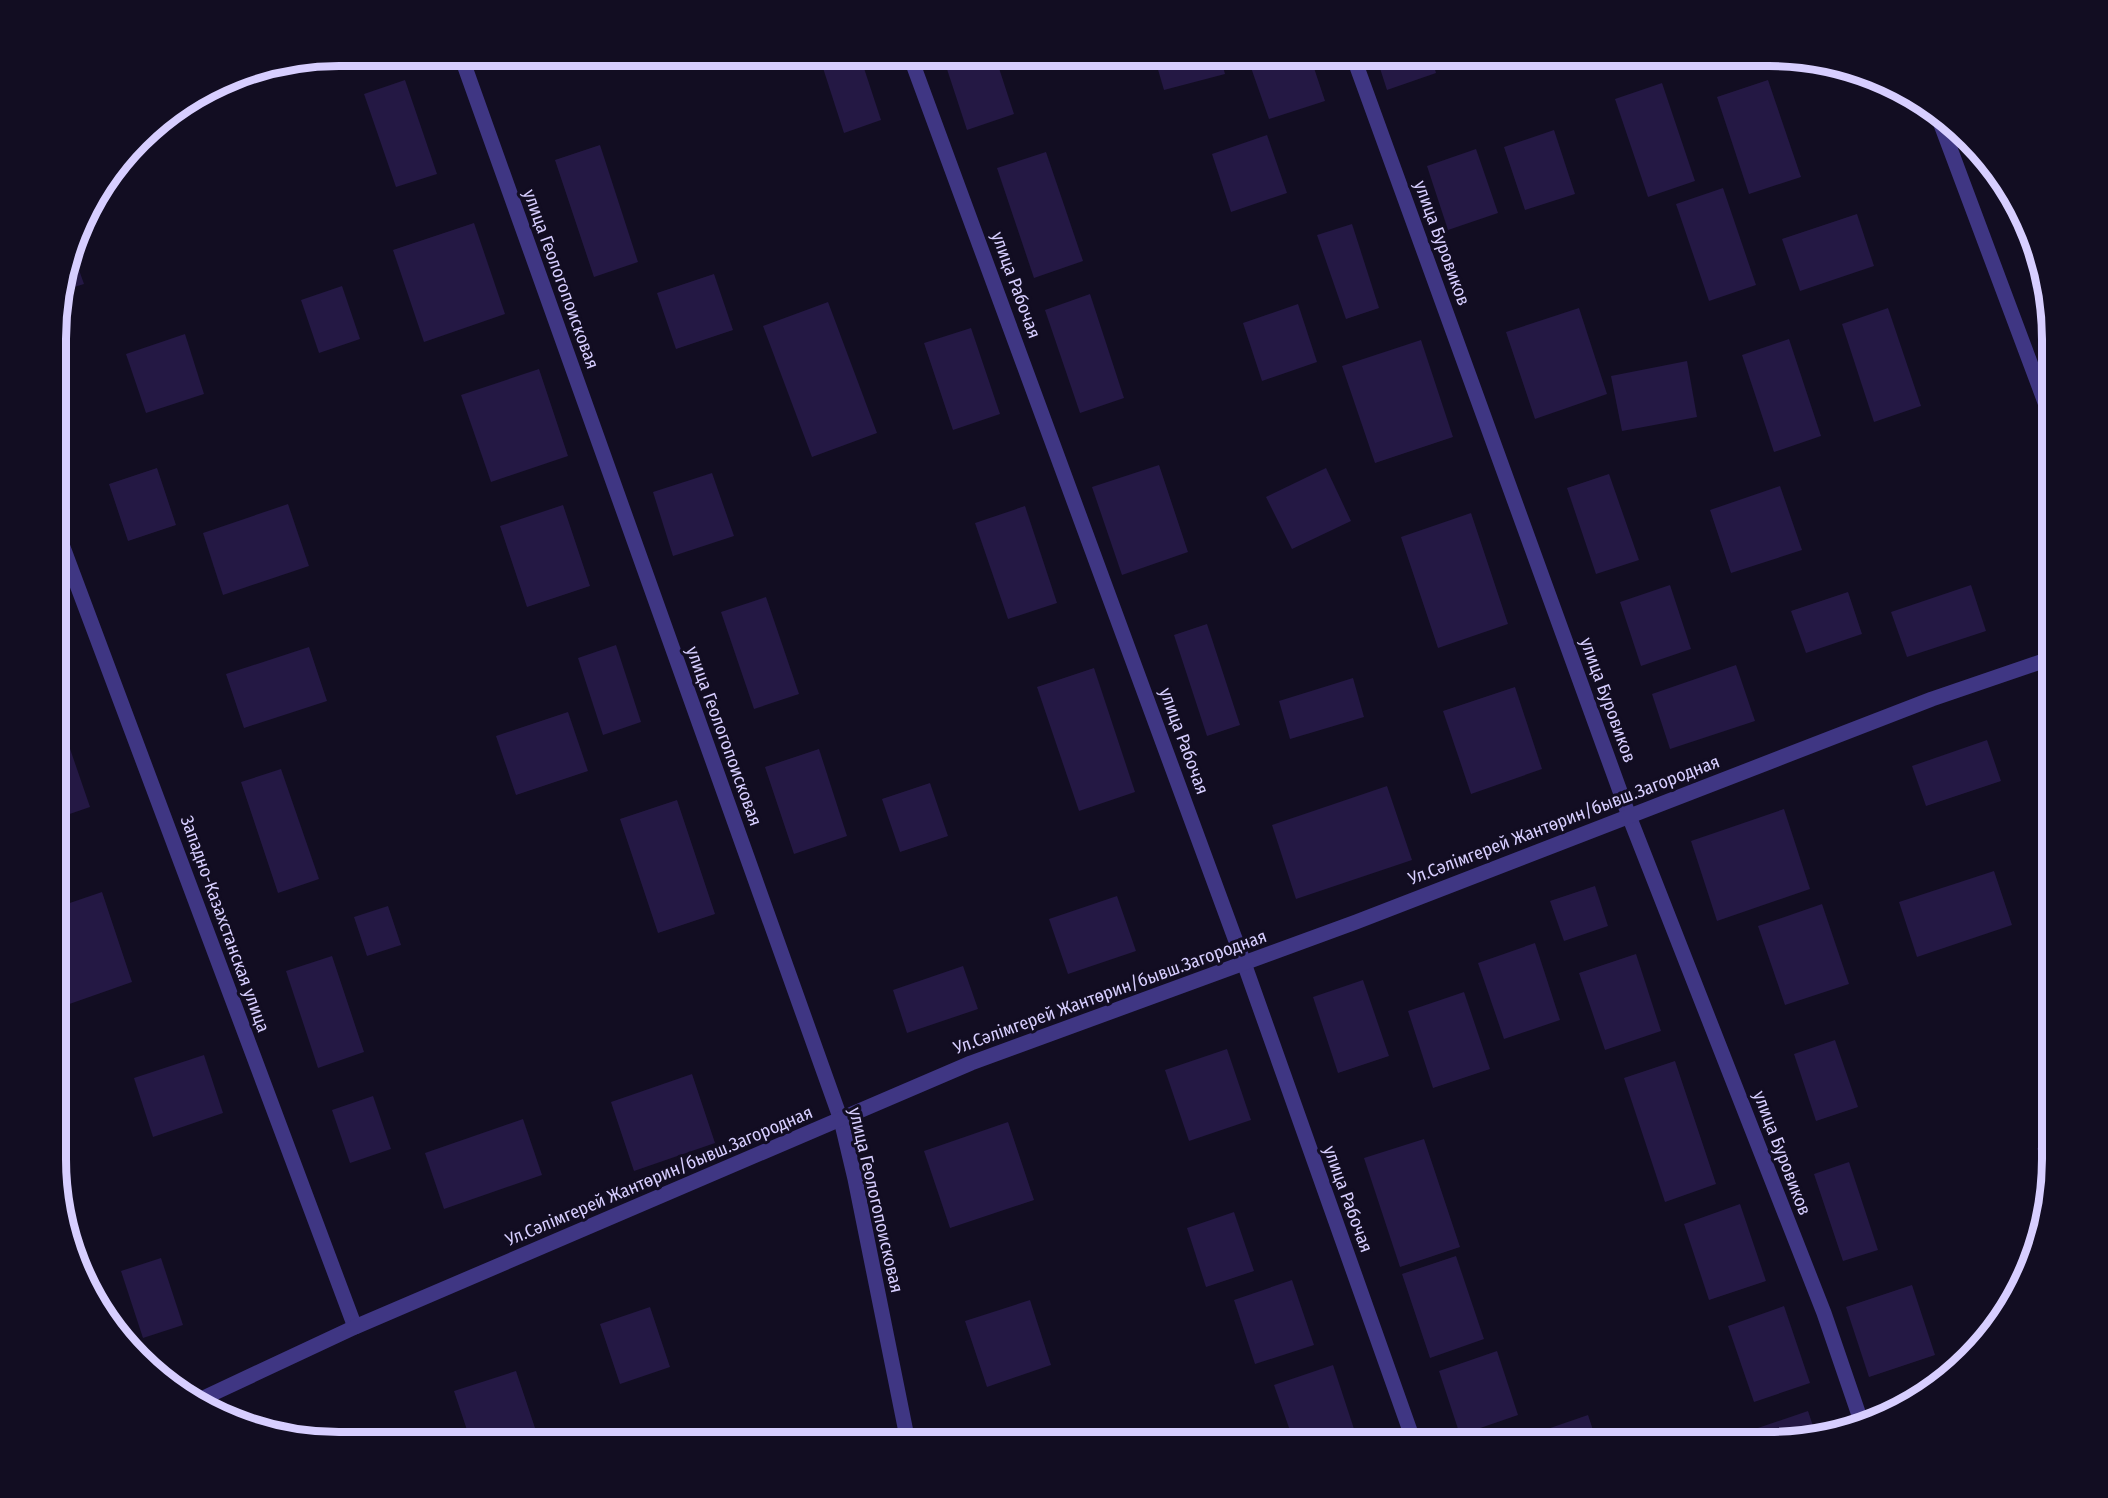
<svg xmlns="http://www.w3.org/2000/svg" width="2108" height="1498" font-family="'Fira Sans Condensed',sans-serif">
<rect width="100%" height="100%" fill="#120d22"/>
<g fill="#241844">
<polygon points="860,56 881,120 844,133 823,68"/>
<polygon points="957,56 995,56 1014,114 967,130 944,60"/>
<polygon points="1154,56 1220,56 1225,74 1164,90"/>
<polygon points="1267,56 1310,56 1325,101 1269,119 1249,62"/>
<polygon points="1376,56 1431,56 1436,73 1387,90"/>
<polygon points="250,73 251,77 212,89 231,77"/>
<polygon points="405,80 437,174 396,187 364,94"/>
<polygon points="1768,80 1801,177 1749,194 1717,97"/>
<polygon points="1662,83 1695,181 1648,197 1615,99"/>
<polygon points="1554,130 1575,194 1525,210 1504,147"/>
<polygon points="1267,135 1287,193 1231,212 1212,154"/>
<polygon points="600,145 638,262 594,277 555,160"/>
<polygon points="1476,149 1498,213 1448,230 1427,166"/>
<polygon points="1046,152 1083,261 1034,278 997,168"/>
<polygon points="1723,188 1756,285 1709,301 1676,204"/>
<polygon points="1857,214 1874,266 1800,291 1782,239"/>
<polygon points="474,223 505,314 424,342 393,250"/>
<polygon points="1352,224 1379,308 1346,319 1317,235"/>
<polygon points="73,253 84,284 61,291"/>
<polygon points="714,274 733,330 676,349 657,293"/>
<polygon points="342,286 360,339 319,353 301,300"/>
<polygon points="1090,294 1124,398 1080,413 1045,310"/>
<polygon points="828,302 877,433 812,457 763,326"/>
<polygon points="1298,304 1317,362 1262,381 1243,323"/>
<polygon points="1579,308 1607,394 1535,419 1506,332"/>
<polygon points="1888,308 1921,406 1874,422 1842,324"/>
<polygon points="971,328 1000,414 953,430 924,343"/>
<polygon points="185,334 204,394 146,413 126,354"/>
<polygon points="1789,339 1821,436 1774,452 1742,355"/>
<polygon points="1421,340 1453,437 1375,463 1342,366"/>
<polygon points="1687,361 1697,417 1622,431 1611,376"/>
<polygon points="539,369 568,456 491,482 461,395"/>
<polygon points="1159,465 1188,552 1122,575 1092,487"/>
<polygon points="157,468 176,525 128,541 109,484"/>
<polygon points="1326,468 1351,521 1292,549 1266,497"/>
<polygon points="712,473 734,536 673,556 653,492"/>
<polygon points="1609,474 1639,560 1596,574 1567,488"/>
<polygon points="1780,486 1802,550 1731,573 1710,510"/>
<polygon points="288,504 309,566 223,595 203,533"/>
<polygon points="563,505 590,586 527,607 500,526"/>
<polygon points="1025,506 1057,603 1008,619 975,523"/>
<polygon points="1471,513 1508,624 1438,648 1401,537"/>
<polygon points="1670,585 1691,649 1641,666 1620,602"/>
<polygon points="1971,585 1986,631 1907,657 1891,612"/>
<polygon points="1848,592 1862,634 1806,653 1791,611"/>
<polygon points="766,597 799,694 754,709 721,612"/>
<polygon points="1207,624 1240,725 1207,736 1174,635"/>
<polygon points="616,645 641,722 603,735 578,658"/>
<polygon points="309,647 327,701 244,728 226,674"/>
<polygon points="1736,665 1755,721 1670,749 1652,694"/>
<polygon points="1094,668 1135,792 1079,811 1037,687"/>
<polygon points="1353,678 1364,717 1290,739 1279,701"/>
<polygon points="1515,687 1542,769 1471,794 1443,711"/>
<polygon points="568,712 588,771 516,795 496,736"/>
<polygon points="1987,740 2001,781 1926,806 1912,766"/>
<polygon points="68,743 90,807 58,818 58,746"/>
<polygon points="819,749 847,836 794,854 765,767"/>
<polygon points="281,769 319,879 278,893 241,782"/>
<polygon points="930,783 948,836 900,852 882,799"/>
<polygon points="1387,786 1412,860 1296,899 1272,825"/>
<polygon points="677,800 715,914 658,933 620,819"/>
<polygon points="1784,809 1810,889 1717,921 1691,841"/>
<polygon points="1994,871 2012,925 1917,957 1899,902"/>
<polygon points="1595,886 1608,926 1564,941 1550,901"/>
<polygon points="102,892 132,982 58,1008 58,907"/>
<polygon points="1117,896 1136,951 1068,974 1049,919"/>
<polygon points="1822,904 1849,984 1785,1005 1758,926"/>
<polygon points="388,906 401,945 367,956 354,917"/>
<polygon points="1535,943 1560,1020 1504,1039 1478,963"/>
<polygon points="1636,954 1661,1031 1605,1050 1579,973"/>
<polygon points="332,956 364,1052 318,1068 286,971"/>
<polygon points="963,966 978,1009 907,1033 893,990"/>
<polygon points="1363,980 1389,1056 1338,1073 1313,997"/>
<polygon points="1464,992 1490,1069 1433,1088 1408,1011"/>
<polygon points="1835,1040 1858,1107 1816,1121 1794,1054"/>
<polygon points="1227,1049 1251,1120 1189,1141 1165,1070"/>
<polygon points="204,1055 223,1113 153,1137 134,1078"/>
<polygon points="1675,1061 1716,1184 1665,1202 1624,1078"/>
<polygon points="692,1074 715,1143 634,1171 611,1102"/>
<polygon points="373,1096 391,1149 350,1163 332,1110"/>
<polygon points="523,1119 542,1175 444,1209 425,1153"/>
<polygon points="1008,1122 1034,1200 950,1228 924,1151"/>
<polygon points="1424,1139 1460,1247 1400,1267 1364,1158"/>
<polygon points="2052,1143 2052,1177 2050,1186 2037,1148"/>
<polygon points="1849,1162 1878,1250 1843,1261 1814,1174"/>
<polygon points="1740,1204 1766,1281 1709,1300 1684,1224"/>
<polygon points="1234,1212 1254,1271 1206,1287 1187,1228"/>
<polygon points="1456,1256 1484,1339 1430,1358 1402,1274"/>
<polygon points="161,1258 183,1325 143,1338 121,1271"/>
<polygon points="1292,1280 1314,1345 1255,1364 1234,1300"/>
<polygon points="1912,1285 1935,1355 1869,1377 1846,1307"/>
<polygon points="1030,1300 1051,1365 987,1387 965,1321"/>
<polygon points="1784,1306 1810,1383 1754,1402 1728,1326"/>
<polygon points="650,1307 670,1367 620,1384 600,1324"/>
<polygon points="1497,1351 1518,1415 1460,1435 1439,1371"/>
<polygon points="1333,1365 1354,1429 1316,1442 1294,1442 1274,1385"/>
<polygon points="516,1371 536,1431 503,1442 471,1442 454,1391"/>
<polygon points="1808,1411 1815,1432 1769,1442 1756,1442 1752,1430"/>
<polygon points="1588,1415 1597,1442 1530,1442 1527,1436"/>
<polygon points="373,1432 376,1442 345,1442"/>
</g>
<g fill="none" stroke-linecap="round" stroke-linejoin="round">
<g stroke="#3f3683" stroke-width="15">
<polyline points="461,56 841,1120 855,1179 908,1442"/>
<polyline points="910,56 1244,963 1414,1442"/>
<polyline points="1353,56 1629,816 1824,1313 1861,1421"/>
<polyline points="1936,111 2052,421"/>
<polyline points="58,534 355,1327"/>
<polyline points="197,1401 355,1327 971,1063 1356,922 1932,699 2052,658"/>
</g>
</g>
<g text-anchor="middle" stroke-width="6" stroke-linejoin="round" paint-order="stroke">
<g font-size="18" fill="#d7ceff" stroke="#120d22">
<text transform="translate(1442 243) rotate(70)" y="6">улица Буровиков</text>
<text transform="translate(561 279) rotate(70)" y="6">улица Геологопоисковая</text>
<text transform="translate(1016 285) rotate(70)" y="6">улица Рабочая</text>
<text transform="translate(1608 700) rotate(70)" y="6">улица Буровиков</text>
<text transform="translate(724 736) rotate(70)" y="6">улица Геологопоисковая</text>
<text transform="translate(1184 741) rotate(70)" y="6">улица Рабочая</text>
<text transform="translate(1564 820) rotate(-21)" y="6">Ул.Сәлімгерей Жантөрин/бывш.Загородная</text>
<text transform="translate(225 924) rotate(70)" y="6">Западно-Казахстанская улица</text>
<text transform="translate(1110 992) rotate(-20)" y="6">Ул.Сәлімгерей Жантөрин/бывш.Загородная</text>
<text transform="translate(1782 1153) rotate(69)" y="6">улица Буровиков</text>
<text transform="translate(659 1176) rotate(-23)" y="6">Ул.Сәлімгерей Жантөрин/бывш.Загородная</text>
<text transform="translate(1348 1199) rotate(70)" y="6">улица Рабочая</text>
<text transform="translate(876 1200) rotate(77)" y="6">улица Геологопоисковая</text>
</g>
</g>
<path d="M0 0H2108V1498H0ZM339 66H1769A273 273 0 0 1 2042 339V1159A273 273 0 0 1 1769 1432H339A273 273 0 0 1 66 1159V339A273 273 0 0 1 339 66Z" fill="#120d22" fill-rule="evenodd"/>
<path fill="none" stroke="#d7ceff" stroke-width="8" d="M339 66H1769A273 273 0 0 1 2042 339V1159A273 273 0 0 1 1769 1432H339A273 273 0 0 1 66 1159V339A273 273 0 0 1 339 66Z"/>
</svg>
